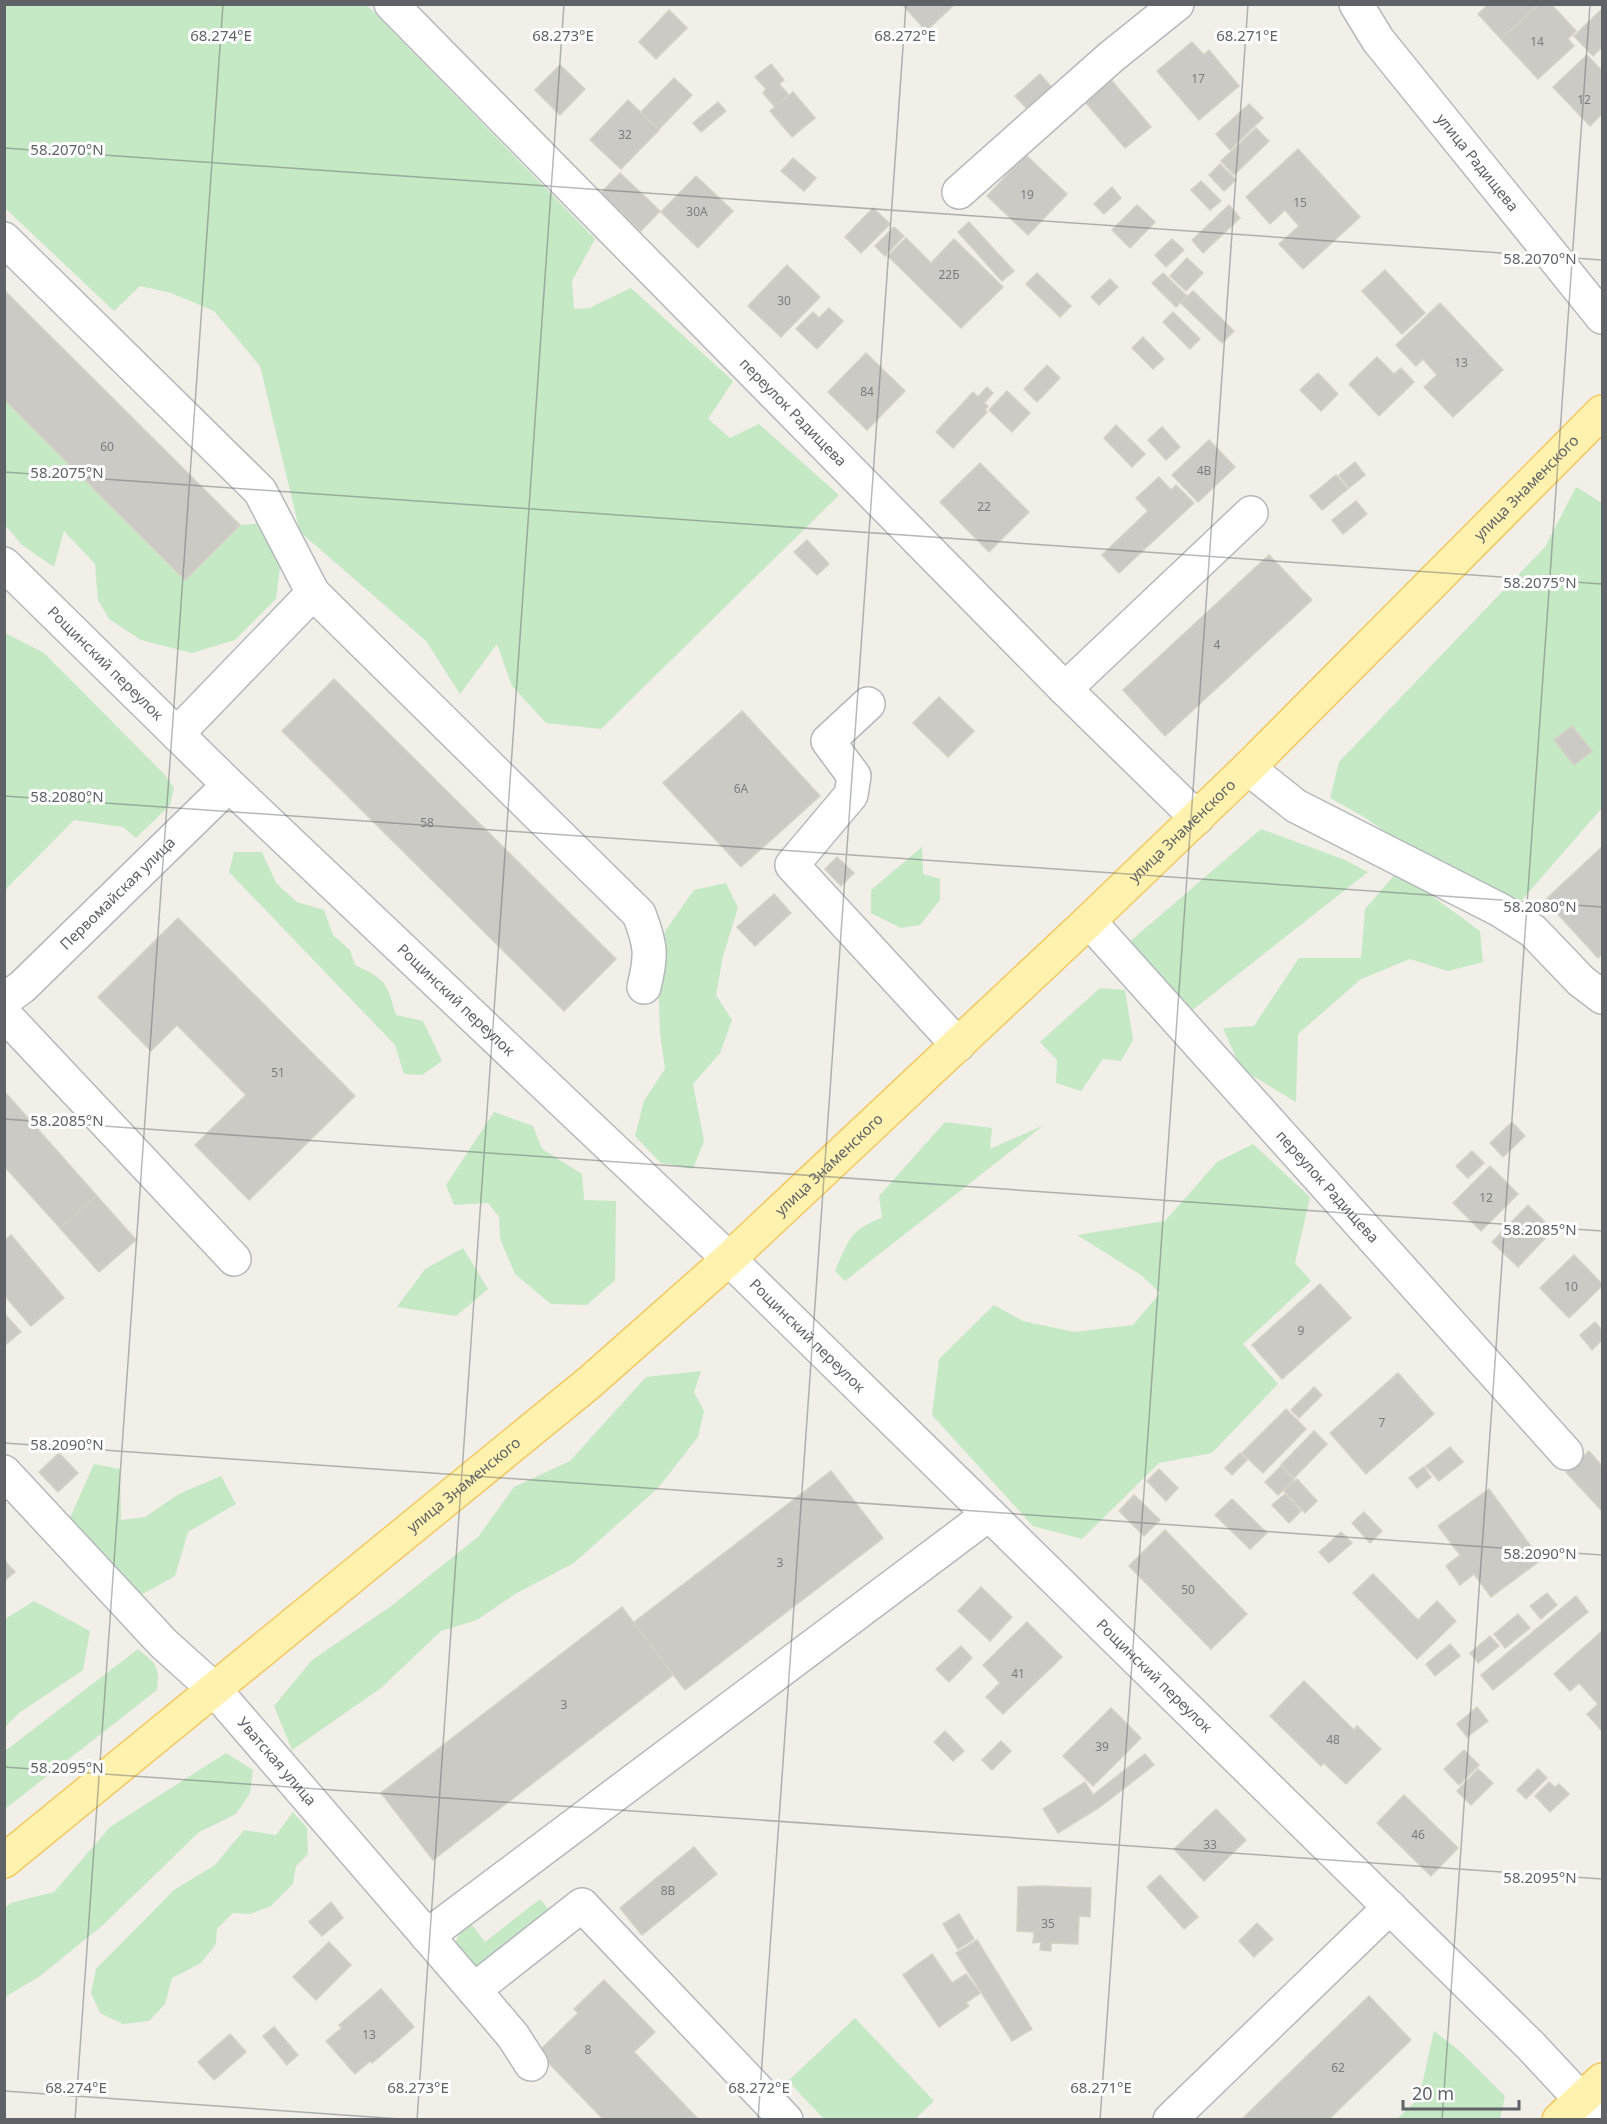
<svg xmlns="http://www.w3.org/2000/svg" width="1607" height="2124" font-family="'Noto Sans',sans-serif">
<rect width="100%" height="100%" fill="#f1efe8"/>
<g fill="#c5e8c5" fill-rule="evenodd">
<polygon points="4,5 367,5 595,239 572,281 574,309 589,308 631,288 733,381 708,419 730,438 759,424 839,495 601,729 546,723 512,686 497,644 460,694 426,641 300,532 260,366 214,311 171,293 140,286 114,311 5,208"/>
<polygon points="4,399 185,579 240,525 265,523 281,559 276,599 235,640 192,653 141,640 109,619 98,600 95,564 64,531 54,567 22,545 5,525"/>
<path d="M1576,487L1602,503V808L1513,910L1413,851L1364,817L1330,798L1339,762L1545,547ZM1573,726L1592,751L1574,765L1555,740Z"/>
<polygon points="5,633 44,653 165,775 174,788 170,805 136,838 123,827 74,820 5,890"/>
<polygon points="1261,829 1345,860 1368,872 1185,1016 1127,944"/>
<polygon points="922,847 923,874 940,879 940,900 920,925 901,928 871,913 871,890"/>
<path d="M234,852H262L276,883L297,902L324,910L333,935L350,950L355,965C387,980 386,982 396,1015L423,1021L442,1061L422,1075L404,1074L395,1045L229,872Z"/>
<polygon points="1398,871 1480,931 1483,962 1448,971 1410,959 1361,979 1298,1034 1296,1102 1241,1069 1223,1028 1254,1026 1299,958 1361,958 1365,909"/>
<polygon points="726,883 738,908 723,956 716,995 732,1020 720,1053 693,1084 704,1141 693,1169 661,1163 635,1136 644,1101 665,1069 660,1033 658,975 665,931 694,890"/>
<polygon points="1100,988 1125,990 1133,1040 1121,1061 1103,1059 1081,1091 1056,1083 1057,1060 1040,1042"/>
<polygon points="494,1112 533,1126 542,1149 582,1174 584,1200 616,1201 615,1280 587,1305 551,1304 515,1274 500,1239 499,1217 488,1203 454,1205 446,1185"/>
<path d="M945,1122L992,1128L990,1149L1044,1125L845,1281L835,1271C848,1242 850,1229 882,1218L879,1196Z"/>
<polygon points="1253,1144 1310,1197 1295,1263 1311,1281 1243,1344 1278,1384 1212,1453 1159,1463 1082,1539 1033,1526 932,1415 939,1359 994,1305 1023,1321 1074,1332 1133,1325 1160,1293 1141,1275 1077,1235 1165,1221 1217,1162"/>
<polygon points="463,1248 488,1289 456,1316 397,1307 425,1269"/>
<polygon points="701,1371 694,1392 704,1411 698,1437 658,1488 574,1563 515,1594 477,1620 441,1631 381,1688 292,1750 274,1706 312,1660 390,1607 478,1537 514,1487 570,1461 646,1377"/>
<polygon points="94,1464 120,1469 121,1520 145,1517 179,1494 221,1476 236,1504 188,1532 175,1576 141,1595 69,1520"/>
<polygon points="34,1601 90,1631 83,1670 19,1713 5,1727 5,1619"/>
<path d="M138,1649C156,1664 160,1665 157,1690L5,1809V1751Z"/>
<polygon points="226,1753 253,1770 250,1793 236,1814 199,1832 103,1925 40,1976 5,1997 5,1909 10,1903 54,1892 110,1827"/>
<polygon points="293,1812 307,1828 308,1854 296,1866 293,1884 271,1906 250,1914 233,1913 217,1929 216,1944 201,1963 172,1978 165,2004 149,2021 123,2024 100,2013 91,1993 96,1969 174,1890 215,1865 244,1830 276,1835"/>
<polygon points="540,1899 554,1916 482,1967 468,1968 453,1949 460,1932 472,1925 485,1942"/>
<polygon points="855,2018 934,2101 915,2119 824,2119 788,2081"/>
<polygon points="1434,2031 1461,2052 1505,2096 1500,2119 1397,2119 1419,2098"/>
</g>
<g fill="#cccac5" stroke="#d6d1c6" stroke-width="1.5">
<polygon points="902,4 955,4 926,31"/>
<polygon points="1489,4 1539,4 1501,39 1478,14"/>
<polygon points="1539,4 1551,4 1576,31 1568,39 1574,46 1538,79 1501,39"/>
<polygon points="1602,9 1602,47 1593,56 1574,36"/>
<polygon points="669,10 687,28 656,59 639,42"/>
<polygon points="1192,42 1204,55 1209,50 1239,86 1199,120 1157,71"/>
<polygon points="1587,55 1602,71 1602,114 1590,126 1553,87"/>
<polygon points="771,64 784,80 779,84 789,95 775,107 763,93 766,89 755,77"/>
<polygon points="560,65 585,89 560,115 535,90"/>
<polygon points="1040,74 1055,91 1030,112 1015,96"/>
<polygon points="1107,75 1151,127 1125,148 1081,97"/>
<polygon points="674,78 692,95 659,129 641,112"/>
<polygon points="793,92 815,118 792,137 770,111"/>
<polygon points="628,100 659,130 621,169 590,140"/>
<polygon points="718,102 726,111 701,132 693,123"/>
<polygon points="1249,104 1263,118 1230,150 1216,134"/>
<polygon points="1256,128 1269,141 1234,175 1221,161"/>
<polygon points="1298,149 1360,217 1303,269 1279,244 1299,226 1285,210 1270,224 1246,197"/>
<polygon points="1026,155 1067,194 1028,235 987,196"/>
<polygon points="793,158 816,178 804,191 781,171"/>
<polygon points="1220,164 1236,180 1224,191 1209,175"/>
<polygon points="620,173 660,211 641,231 601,193"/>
<polygon points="696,176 733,211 698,248 661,212"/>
<polygon points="1201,181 1221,201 1210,210 1191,190"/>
<polygon points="1112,187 1121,198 1104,214 1094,204"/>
<polygon points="1137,205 1155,222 1130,248 1112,230"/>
<polygon points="1229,205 1240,218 1203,253 1192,240"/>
<polygon points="873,208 890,224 861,253 845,237"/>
<polygon points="969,222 1014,271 1002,281 958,232"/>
<polygon points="894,227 904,236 885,256 875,246"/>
<polygon points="906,238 931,263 954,239 1003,287 961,328 888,256"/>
<polygon points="1172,239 1184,250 1166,267 1155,255"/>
<polygon points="1187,258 1203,273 1186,291 1170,276"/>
<polygon points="787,265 820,297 781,337 748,306"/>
<polygon points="1385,270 1425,313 1402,334 1362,291"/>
<polygon points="1037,273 1071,306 1060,317 1026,284"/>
<polygon points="1163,273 1187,296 1176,307 1152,283"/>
<polygon points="1110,279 1118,287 1099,305 1091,297"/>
<polygon points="4,290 240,525 185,580 4,399"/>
<polygon points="1193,291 1234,331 1222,343 1181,303"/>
<polygon points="1440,303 1503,370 1453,417 1424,387 1437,375 1423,359 1416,366 1396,345"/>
<polygon points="829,308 843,321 817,349 796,329 813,312 819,318"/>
<polygon points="1173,312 1200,339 1190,349 1163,322"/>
<polygon points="1143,337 1164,359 1153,369 1132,348"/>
<polygon points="866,353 905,391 867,430 828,392"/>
<polygon points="1377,357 1394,374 1401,368 1414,382 1379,416 1349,384"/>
<polygon points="1047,365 1060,378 1037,402 1024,389"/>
<polygon points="1318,373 1338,394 1321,411 1300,390"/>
<polygon points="987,387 993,393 984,403 988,406 985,410 987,412 953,448 936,432 973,392 978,397"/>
<polygon points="1007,391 1030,413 1012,432 989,410"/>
<polygon points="1116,425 1145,454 1132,467 1104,438"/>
<polygon points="1162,427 1180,447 1166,460 1148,440"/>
<polygon points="1209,440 1235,467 1198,502 1172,475"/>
<polygon points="1355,462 1365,475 1349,488 1339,475"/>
<polygon points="980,463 1029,512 989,552 940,502"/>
<polygon points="1336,475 1348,489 1322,510 1310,496"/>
<polygon points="1159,477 1171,490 1176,485 1194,503 1119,573 1102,555 1148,511 1136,498"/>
<polygon points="1356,501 1367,514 1343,534 1332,520"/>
<polygon points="807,540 829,564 817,575 794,552"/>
<polygon points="1269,555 1312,600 1165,736 1123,690"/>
<polygon points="334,679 616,959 564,1011 282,731"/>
<polygon points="939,697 974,731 948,757 913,723"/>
<polygon points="742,711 820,796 741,867 663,783"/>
<polygon points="1572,726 1592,751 1574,765 1554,740"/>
<polygon points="1602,847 1602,954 1598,958 1545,900"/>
<polygon points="837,857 854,873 841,886 825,869"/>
<polygon points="774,894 791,913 755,946 737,927"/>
<polygon points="178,918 355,1096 249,1200 195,1145 246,1095 177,1025 151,1051 98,997"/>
<polygon points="4,1091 97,1196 60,1228 4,1166"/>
<polygon points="1512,1122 1525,1136 1503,1157 1490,1143"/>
<polygon points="1472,1151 1484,1163 1468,1178 1456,1166"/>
<polygon points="1490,1166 1518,1194 1481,1231 1453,1203"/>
<polygon points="97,1196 136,1240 99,1272 60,1228"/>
<polygon points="1528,1205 1553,1230 1518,1267 1492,1242"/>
<polygon points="11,1235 64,1298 31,1326 4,1295 4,1241"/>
<polygon points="1574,1255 1602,1284 1602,1286 1569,1318 1540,1288"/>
<polygon points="1320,1284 1351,1318 1282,1379 1252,1345"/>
<polygon points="4,1313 21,1332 4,1346"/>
<polygon points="1595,1322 1602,1330 1602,1340 1592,1350 1580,1335"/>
<polygon points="1398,1373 1434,1414 1366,1474 1330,1433"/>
<polygon points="1314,1387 1322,1395 1299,1418 1291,1410"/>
<polygon points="1286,1409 1306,1429 1263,1473 1242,1453"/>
<polygon points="1314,1431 1327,1444 1294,1478 1281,1465"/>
<polygon points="1450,1447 1463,1462 1439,1481 1426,1466"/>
<polygon points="1589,1451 1602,1466 1602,1511 1566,1472"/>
<polygon points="59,1453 78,1473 58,1492 39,1472"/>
<polygon points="1240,1453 1247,1460 1232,1475 1225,1468"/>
<polygon points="1281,1466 1294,1480 1278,1495 1265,1482"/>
<polygon points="1424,1467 1431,1477 1417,1488 1409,1478"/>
<polygon points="1159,1469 1178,1488 1166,1501 1147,1481"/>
<polygon points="831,1471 883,1538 685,1690 633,1623"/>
<polygon points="1297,1479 1317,1501 1305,1513 1284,1491"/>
<polygon points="1489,1489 1541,1560 1491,1597 1474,1574 1460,1585 1446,1566 1460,1555 1438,1526"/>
<polygon points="1285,1494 1301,1511 1289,1523 1272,1505"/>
<polygon points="1134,1495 1160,1520 1144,1536 1119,1511"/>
<polygon points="1232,1499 1267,1533 1250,1549 1215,1515"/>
<polygon points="1364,1512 1382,1531 1370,1543 1352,1523"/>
<polygon points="1165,1530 1247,1614 1211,1649 1129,1566"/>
<polygon points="1341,1532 1352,1543 1329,1563 1319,1552"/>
<polygon points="4,1560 15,1572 4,1581"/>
<polygon points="1373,1574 1418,1620 1437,1601 1456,1621 1417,1659 1353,1593"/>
<polygon points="981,1587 1012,1617 990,1641 958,1611"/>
<polygon points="1547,1593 1557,1605 1541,1619 1530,1606"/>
<polygon points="1576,1596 1588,1612 1493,1690 1481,1675"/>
<polygon points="622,1607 673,1675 433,1860 381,1793"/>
<polygon points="1518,1614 1530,1628 1505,1648 1494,1634"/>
<polygon points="1027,1622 1062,1657 1003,1714 986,1697 1000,1683 983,1665"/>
<polygon points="1601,1632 1602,1633 1602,1731 1587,1714 1598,1704 1579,1683 1570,1691 1554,1674"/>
<polygon points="1490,1636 1499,1646 1478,1663 1470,1653"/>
<polygon points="1450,1644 1460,1656 1435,1676 1426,1664"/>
<polygon points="961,1646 972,1658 949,1682 936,1669"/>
<polygon points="1304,1681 1354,1730 1357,1726 1381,1749 1346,1784 1324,1763 1321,1766 1270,1716"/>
<polygon points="1477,1707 1488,1721 1467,1737 1457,1724"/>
<polygon points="1111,1708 1141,1738 1093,1786 1063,1756"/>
<polygon points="945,1731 964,1751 953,1761 934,1742"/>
<polygon points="1001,1741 1011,1751 992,1770 982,1760"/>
<polygon points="1464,1750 1479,1765 1459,1785 1444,1769"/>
<polygon points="1145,1754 1154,1765 1100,1807 1058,1833 1043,1809 1085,1782 1093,1795"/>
<polygon points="1478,1769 1493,1783 1471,1805 1457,1791"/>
<polygon points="1538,1769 1547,1778 1526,1799 1517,1790"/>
<polygon points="1549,1782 1555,1787 1559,1784 1569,1794 1550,1812 1535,1796"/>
<polygon points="1404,1795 1458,1848 1431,1876 1377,1823"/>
<polygon points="1216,1809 1246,1840 1204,1881 1174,1849"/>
<polygon points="694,1847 717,1874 642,1935 620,1908"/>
<polygon points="1160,1875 1198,1917 1184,1929 1147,1887"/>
<polygon points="1042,1886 1091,1888 1090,1917 1079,1916 1078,1944 1051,1943 1051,1951 1040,1950 1041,1942 1033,1943 1034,1932 1017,1931 1018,1887"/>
<polygon points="331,1902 343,1918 322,1936 309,1922"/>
<polygon points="959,1914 974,1939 958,1949 943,1924"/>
<polygon points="1257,1923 1273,1939 1254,1957 1239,1941"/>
<polygon points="977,1940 1032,2029 1012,2041 956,1953"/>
<polygon points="329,1942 351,1965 316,2000 293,1977"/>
<polygon points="932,1954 952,1983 966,1974 980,1993 966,2003 969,2006 939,2027 903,1975"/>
<polygon points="604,1980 655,2032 634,2052 699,2120 604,2120 538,2052 578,2013 574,2009"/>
<polygon points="381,1989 414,2027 372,2063 370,2061 355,2074 326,2041 342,2028 339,2025"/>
<polygon points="1369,1996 1411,2040 1328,2120 1241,2120"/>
<polygon points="274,2027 298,2055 287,2065 263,2036"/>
<polygon points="230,2034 246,2052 214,2080 198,2062"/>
</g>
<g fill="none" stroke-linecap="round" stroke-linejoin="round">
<defs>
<g id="minor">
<path id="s1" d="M391,4L1065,689L1197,818"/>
<path id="s2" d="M1356,4L1378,40L1602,317"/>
<polyline points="959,192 1111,57 1177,4"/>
<path d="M4,239L260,491L313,593L639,914C651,945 652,955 644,987"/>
<path id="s3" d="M4,564L229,785L729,1259L1530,2045L1600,2120"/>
<polyline points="1065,689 1251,513"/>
<polyline points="868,704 828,741 854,776 851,795 792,865 958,1045"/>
<polyline points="177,734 313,593"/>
<polyline points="1248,768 1296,806 1500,910 1533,931 1581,981 1602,997"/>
<path id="s4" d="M1089,921L1566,1453"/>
<path id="s5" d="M4,1000L22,987L229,785"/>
<polyline points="4,1014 234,1259"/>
<path id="s6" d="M4,1472L163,1643L214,1689L474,1990L513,2036L531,2064"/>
<polyline points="427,1936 989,1514"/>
<polyline points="474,1990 582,1905 786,2120"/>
<polyline points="1170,2120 1390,1907"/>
</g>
<g id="major">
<path id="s7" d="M4,1861L590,1382L729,1259L1089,921L1248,768L1602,412"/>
<polyline points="1559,2120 1602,2080"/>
</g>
</defs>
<use href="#minor" stroke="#b5b8bc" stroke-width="36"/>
<use href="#major" stroke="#f2c960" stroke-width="36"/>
<use href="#minor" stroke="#fff" stroke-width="33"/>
<use href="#major" stroke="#fff2af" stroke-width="33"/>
</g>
<path fill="none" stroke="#5f6368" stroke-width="1.5" stroke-opacity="0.45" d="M4,148L1602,260M4,472L1602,584M4,796L1602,907M4,1119L1602,1231M4,1443L1602,1555M4,1767L1602,1879M4,2091L415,2120M75,2120L223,4M417,2120L564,4M758,2120L906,4M1100,2120L1248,4M1442,2120L1590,4"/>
<g text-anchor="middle" stroke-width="6" stroke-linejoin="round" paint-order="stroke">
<g font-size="12" fill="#7a7d7f">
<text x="1537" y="46">14</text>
<text x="1198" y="83">17</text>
<text x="1584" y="104">12</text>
<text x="625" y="139">32</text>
<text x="1027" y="199">19</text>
<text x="1300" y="207">15</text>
<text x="697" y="216">30А</text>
<text x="949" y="279">22Б</text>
<text x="784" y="305">30</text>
<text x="1461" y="367">13</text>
<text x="867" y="396">84</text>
<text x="107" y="451">60</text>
<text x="1204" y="475">4В</text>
<text x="984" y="511">22</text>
<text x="1217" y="649">4</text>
<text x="741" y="793">6А</text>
<text x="427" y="827">58</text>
<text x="278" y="1077">51</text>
<text x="1486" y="1202">12</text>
<text x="1571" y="1291">10</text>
<text x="1301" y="1335">9</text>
<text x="1382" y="1427">7</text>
<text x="780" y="1567">3</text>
<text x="1188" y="1594">50</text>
<text x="1018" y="1678">41</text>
<text x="564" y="1709">3</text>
<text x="1333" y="1744">48</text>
<text x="1102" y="1751">39</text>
<text x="1418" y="1839">46</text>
<text x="1210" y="1849">33</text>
<text x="668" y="1895">8В</text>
<text x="1048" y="1928">35</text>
<text x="369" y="2039">13</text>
<text x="588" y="2054">8</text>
<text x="1338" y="2072">62</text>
</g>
<g font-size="15" fill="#5f6368" stroke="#fff">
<text dy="5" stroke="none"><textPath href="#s2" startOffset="200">улица Радищева</textPath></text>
<text dy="5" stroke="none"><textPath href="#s1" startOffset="573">переулок Радищева</textPath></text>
<text dy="5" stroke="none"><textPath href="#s7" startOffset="2052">улица Знаменского</textPath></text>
<text dy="5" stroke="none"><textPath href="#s3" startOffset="142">Рощинский переулок</textPath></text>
<text dy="5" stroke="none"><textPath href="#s7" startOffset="1566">улица Знаменского</textPath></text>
<text dy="5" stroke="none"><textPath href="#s5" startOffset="156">Первомайская улица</textPath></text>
<text dy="5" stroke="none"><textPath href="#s3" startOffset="628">Рощинский переулок</textPath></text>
<text dy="5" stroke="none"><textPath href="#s7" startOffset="1080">улица Знаменского</textPath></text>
<text dy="5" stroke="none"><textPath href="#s4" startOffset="357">переулок Радищева</textPath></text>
<text dy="5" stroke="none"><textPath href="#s3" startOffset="1114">Рощинский переулок</textPath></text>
<text dy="5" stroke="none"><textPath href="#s7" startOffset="594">улица Знаменского</textPath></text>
<text dy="5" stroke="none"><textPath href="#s3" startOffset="1600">Рощинский переулок</textPath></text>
<text dy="5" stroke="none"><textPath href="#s6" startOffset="398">Уватская улица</textPath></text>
</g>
</g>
<g font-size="15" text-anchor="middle" fill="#5f6368" stroke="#fff" stroke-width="6" stroke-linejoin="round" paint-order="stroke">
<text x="221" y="41">68.274°E</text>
<text x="563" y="41">68.273°E</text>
<text x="905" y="41">68.272°E</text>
<text x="1247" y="41">68.271°E</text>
<text x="67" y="155">58.2070°N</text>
<text x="1540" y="264">58.2070°N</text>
<text x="67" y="478">58.2075°N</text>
<text x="1540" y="588">58.2075°N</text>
<text x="67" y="802">58.2080°N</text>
<text x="1540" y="912">58.2080°N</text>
<text x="67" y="1126">58.2085°N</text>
<text x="1540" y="1235">58.2085°N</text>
<text x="67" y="1450">58.2090°N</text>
<text x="1540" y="1559">58.2090°N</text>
<text x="67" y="1773">58.2095°N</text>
<text x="1540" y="1883">58.2095°N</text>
<text x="76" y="2093">68.274°E</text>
<text x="418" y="2093">68.273°E</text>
<text x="759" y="2093">68.272°E</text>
<text x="1101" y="2093">68.271°E</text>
</g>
<rect width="1607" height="2124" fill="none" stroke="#5f6368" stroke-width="12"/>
<path d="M1403 2100v9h116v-9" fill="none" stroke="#5f6368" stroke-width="3"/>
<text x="1412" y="2100" font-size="18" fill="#5f6368" stroke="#ffffff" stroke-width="4.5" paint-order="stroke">20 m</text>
</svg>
